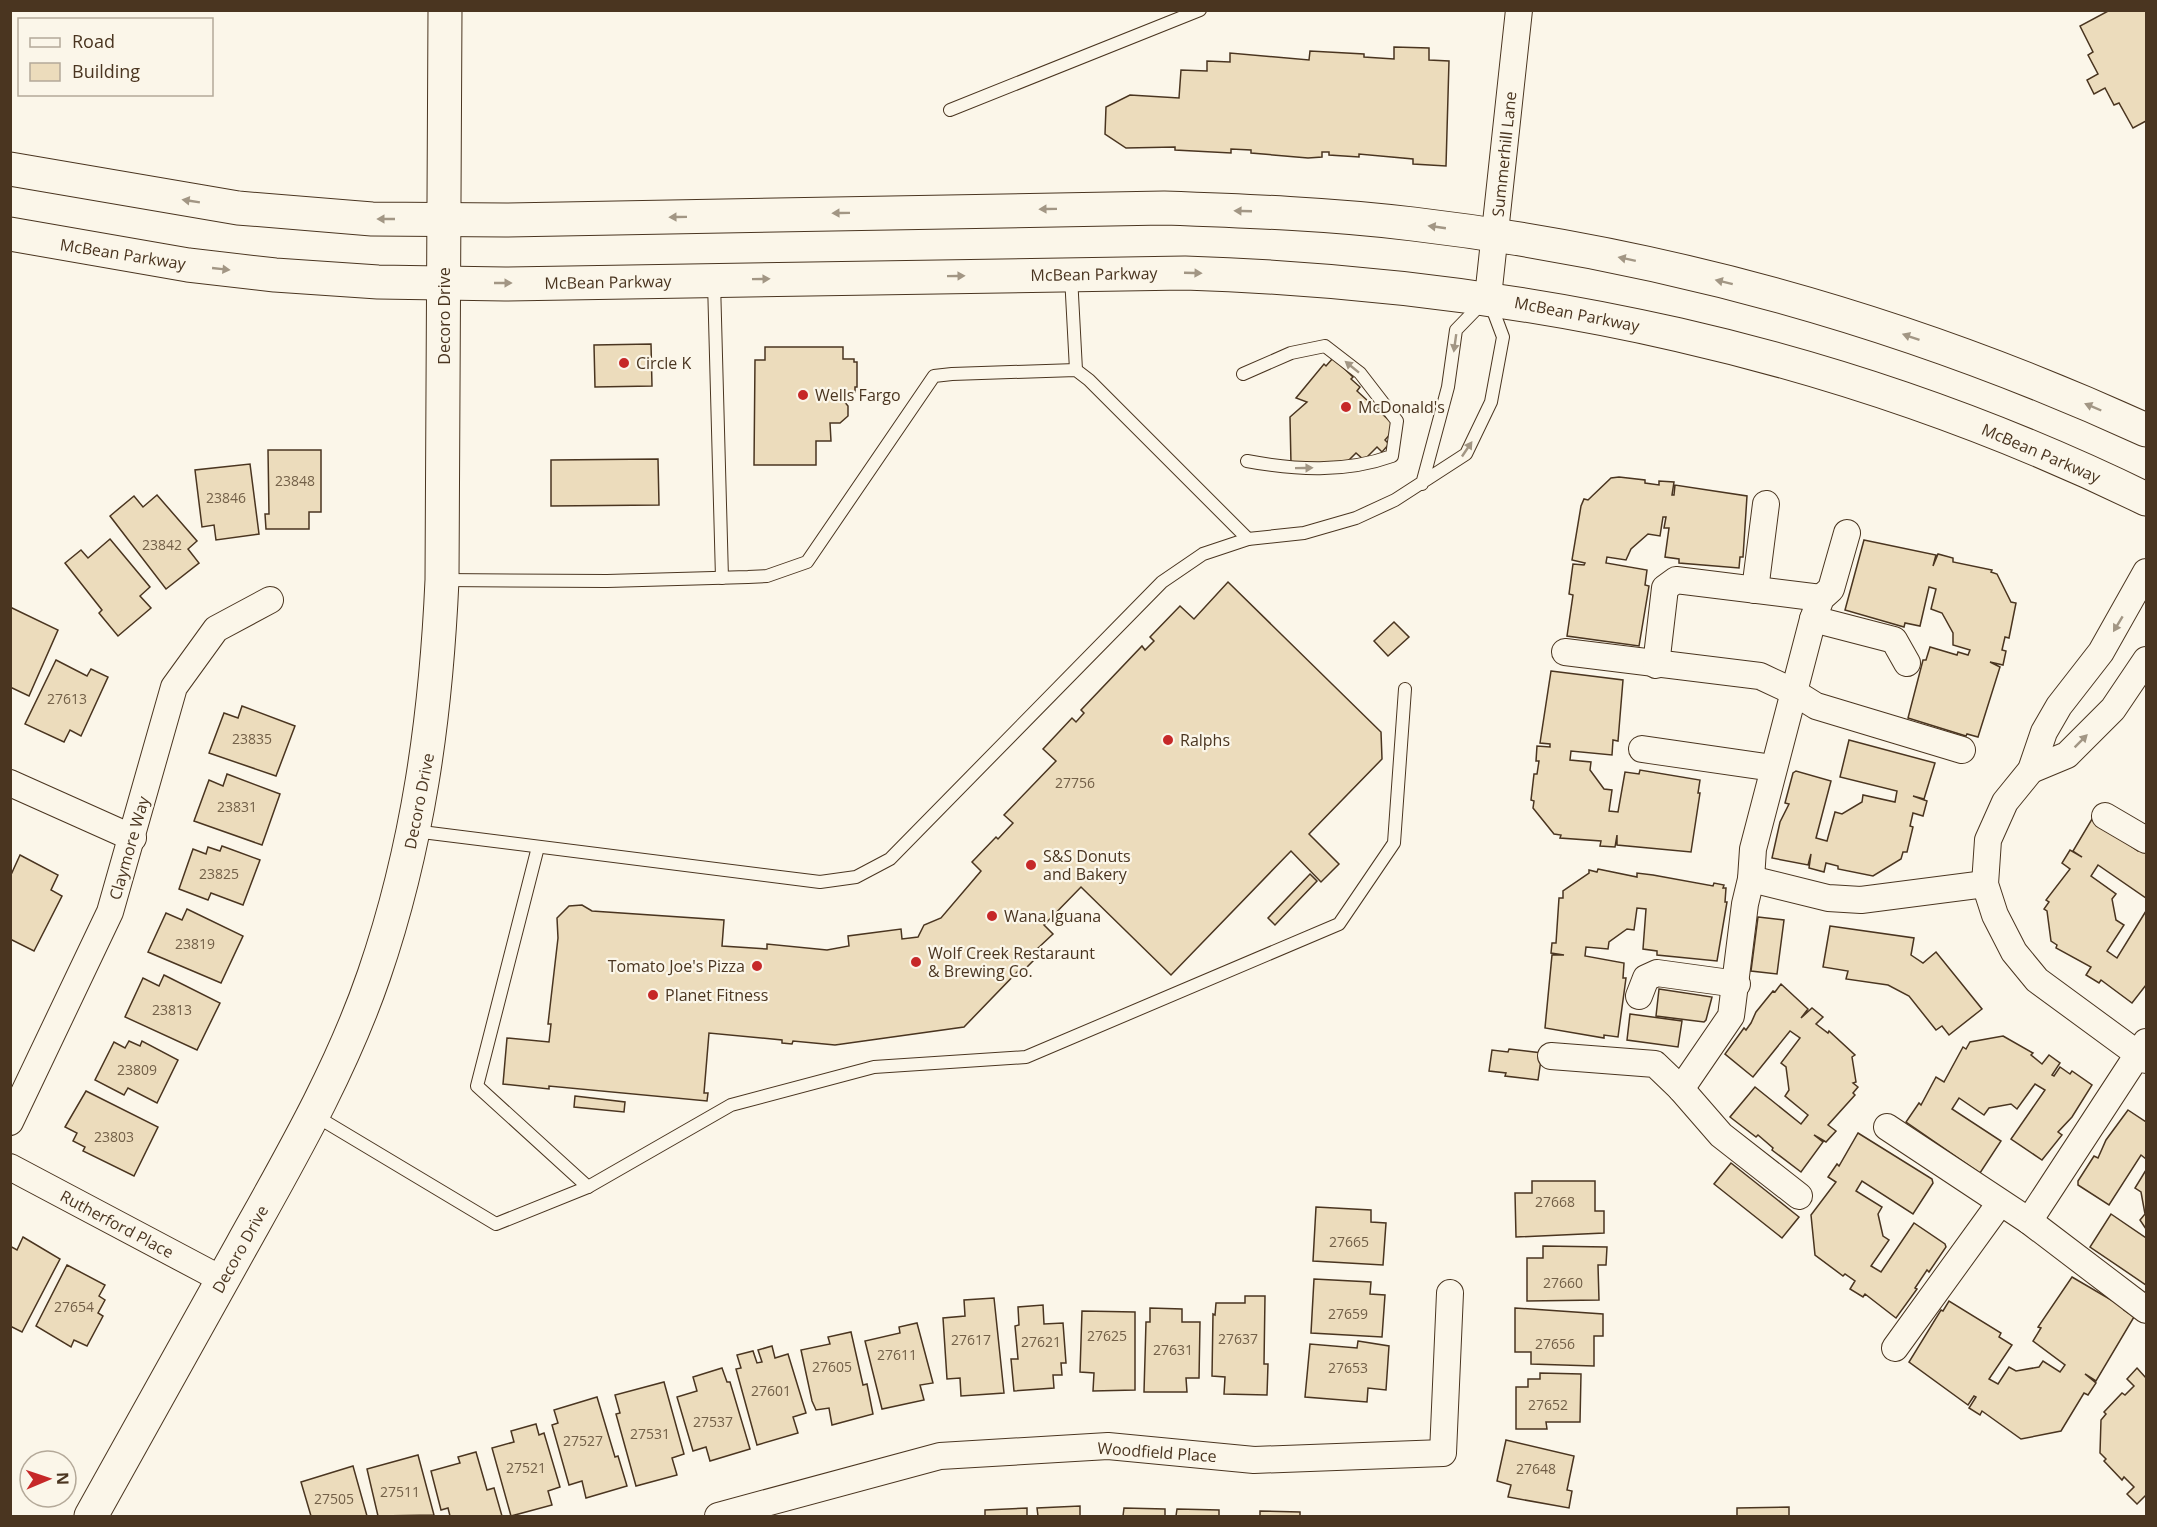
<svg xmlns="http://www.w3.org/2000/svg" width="2157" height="1527" font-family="'Open Sans',sans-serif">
<rect width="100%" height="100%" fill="#fbf6e9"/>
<g fill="#ecdcbc" stroke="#4a3520" stroke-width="1.5">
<polygon points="2110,10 2146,10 2146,121 2133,128 2119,103 2114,105 2105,88 2094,94 2087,80 2098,74 2088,55 2093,52 2080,26"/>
<polygon points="1394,47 1429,48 1429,60 1449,61 1446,166 1413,164 1413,159 1359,154 1359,157 1329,155 1329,152 1322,152 1322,157 1308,158 1251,153 1251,150 1231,149 1231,153 1175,150 1175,147 1126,148 1105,134 1106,107 1130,95 1179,98 1181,70 1207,71 1207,61 1230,62 1230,53 1309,60 1310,51 1364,54 1364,57 1394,59"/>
<polygon points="651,344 652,386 595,387 594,345"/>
<polygon points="765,347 843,347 843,359 854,359 854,362 857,362 857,387 855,387 855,392 844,392 843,400 848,406 848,416 840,423 830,423 831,441 816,441 816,465 754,465 755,360 765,360"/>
<polygon points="1333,358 1353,377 1351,379 1360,387 1357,391 1392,423 1392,432 1385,440 1389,444 1382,452 1377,447 1364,460 1356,453 1346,463 1291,464 1290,417 1307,402 1296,398 1324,364 1326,366"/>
<polygon points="268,450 321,450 321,512 309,512 309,529 266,529 265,514 269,514"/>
<polygon points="658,459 659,505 551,506 551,460"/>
<polygon points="250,464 259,534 216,540 214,525 202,527 195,470"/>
<polygon points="1619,477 1645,480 1645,483 1659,485 1659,481 1674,482 1672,495 1674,495 1675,485 1747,496 1743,557 1740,557 1739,568 1679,563 1679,559 1665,557 1669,528 1664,528 1666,517 1663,517 1660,536 1648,534 1631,549 1626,560 1607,557 1606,563 1647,570 1645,585 1649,586 1639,646 1567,636 1573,595 1569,594 1573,564 1584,565 1585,563 1572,560 1581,506 1584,499 1588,500 1611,478"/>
<polygon points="157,495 197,541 188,549 199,563 166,589 110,516 134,496 143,507"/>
<polygon points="110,539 150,587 140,596 151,608 118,636 99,613 102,610 65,563 81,550 88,558"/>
<polygon points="1864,540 1936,555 1933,566 1938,554 1953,558 1953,562 1992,570 1991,572 1997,574 2011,602 2016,603 2009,638 2005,637 2002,650 2006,651 2003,665 1990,662 2000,667 1978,737 1967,734 1966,736 1908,718 1923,660 1926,660 1930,647 1957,655 1958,652 1968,655 1970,650 1953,645 1953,633 1942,613 1931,609 1936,589 1929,587 1920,626 1905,623 1904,627 1845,610"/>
<polygon points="1228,582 1381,732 1382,759 1309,834 1339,864 1321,882 1291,851 1171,975 1081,887 1044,925 1053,934 1037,949 1041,953 1025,969 1022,967 964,1027 835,1045 793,1041 792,1044 782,1043 782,1040 709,1033 704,1093 708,1093 707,1101 549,1086 549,1089 503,1084 507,1038 549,1042 551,1024 548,1024 558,938 557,918 569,906 582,905 592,911 724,920 722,946 767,949 767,944 827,950 849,946 848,936 901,929 902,939 918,937 924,925 941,918 981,871 972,862 996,837 998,839 1013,823 1004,815 1056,761 1043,749 1072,718 1076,722 1084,713 1081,710 1142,646 1145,650 1154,641 1150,637 1180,606 1194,619"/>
<polygon points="10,607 58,630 29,696 10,687"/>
<polygon points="1394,622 1409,637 1388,656 1374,641"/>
<polygon points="56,660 87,676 91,669 108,677 81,736 70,730 64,742 25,724"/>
<polygon points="1551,671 1623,680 1618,741 1613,740 1612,755 1571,751 1570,760 1591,762 1590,770 1604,789 1612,790 1609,811 1618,812 1625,772 1639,774 1640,770 1700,780 1698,793 1700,793 1691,852 1617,845 1617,835 1615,847 1600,846 1601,841 1560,838 1561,835 1554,834 1533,808 1534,801 1531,800 1534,774 1537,774 1539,761 1536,761 1537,746 1550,747 1550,744 1540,743"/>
<polygon points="242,706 295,726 276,776 209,753 224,713 238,718"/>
<polygon points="1849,740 1935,763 1924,799 1913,796 1927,801 1923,816 1913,813 1910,826 1913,827 1907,852 1903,852 1901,859 1873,876 1838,869 1838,866 1826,863 1824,872 1809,868 1811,854 1808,865 1772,858 1780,822 1789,804 1785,803 1793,773 1796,771 1831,781 1816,838 1827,841 1835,812 1842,814 1862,802 1863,795 1895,802 1897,791 1840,777"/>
<polygon points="227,774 280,794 262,845 194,821 209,780 223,786"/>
<polygon points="2092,819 2138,851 2141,847 2146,851 2146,898 2098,865 2091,876 2116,894 2112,899 2116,920 2124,925 2107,951 2117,958 2146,911 2146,985 2132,1003 2101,980 2099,983 2086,975 2091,967 2056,948 2057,945 2051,941 2047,911 2044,909 2049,902 2046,900 2070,869 2062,863 2070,850 2082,857 2073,851"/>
<polygon points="222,846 260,860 243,905 211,893 208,900 179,889 193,849 206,854 208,847 220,851"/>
<polygon points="20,855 58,875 51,890 62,896 34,951 10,939 10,877"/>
<polygon points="1598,869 1637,877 1637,873 1653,875 1713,886 1714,883 1724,885 1723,888 1726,888 1725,902 1727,902 1717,961 1657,955 1657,951 1643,949 1646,909 1637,908 1634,930 1627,929 1609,942 1608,949 1586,947 1585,956 1624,963 1623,978 1626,978 1618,1037 1604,1035 1604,1038 1545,1028 1552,955 1564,955 1551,953 1552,943 1556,943 1559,898 1563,898 1563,891 1589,873 1589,870 1597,872"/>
<polygon points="1310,874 1317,881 1275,925 1268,918"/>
<polygon points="187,909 243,936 221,983 148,952 166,913 182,920"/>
<polygon points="1758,917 1784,920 1777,974 1751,971"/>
<polygon points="1830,926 1914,938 1911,955 1923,963 1936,952 1982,1009 1949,1035 1942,1026 1936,1030 1909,996 1888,985 1846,979 1848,971 1823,967"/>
<polygon points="164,975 220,1003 197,1050 125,1017 143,978 159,986"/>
<polygon points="1781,984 1808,1009 1801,1018 1812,1008 1823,1017 1816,1024 1828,1033 1829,1031 1855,1055 1852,1057 1856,1082 1853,1083 1858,1087 1853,1093 1855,1095 1828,1125 1836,1131 1826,1142 1814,1135 1823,1142 1801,1172 1772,1150 1773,1148 1758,1135 1756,1137 1730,1117 1755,1087 1801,1124 1808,1115 1785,1096 1789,1090 1786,1067 1781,1063 1800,1038 1790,1031 1753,1077 1725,1054 1744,1028 1746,1030 1751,1023 1756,1012 1773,991 1775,992"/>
<polygon points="1659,989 1712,997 1706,1020 1704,1022 1656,1016"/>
<polygon points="1630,1014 1682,1021 1678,1047 1627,1040"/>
<polygon points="2003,1036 2033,1053 2031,1055 2042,1064 2049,1055 2060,1063 2052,1075 2054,1076 2060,1067 2070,1074 2072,1071 2092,1085 2072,1117 2058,1132 2062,1135 2042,1160 2011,1139 2045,1090 2035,1084 2017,1109 2011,1104 1989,1108 1984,1115 1959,1098 1952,1109 2001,1141 1980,1173 1906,1122 1919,1103 1921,1105 1936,1077 1944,1082 1963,1047 1966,1049 1970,1042"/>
<polygon points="129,1041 140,1046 142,1041 178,1060 157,1103 128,1088 124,1095 95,1080 114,1042 125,1048"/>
<polygon points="1509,1049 1542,1053 1538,1080 1505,1076 1506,1073 1489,1071 1492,1050 1508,1052"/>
<polygon points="86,1091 158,1127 134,1176 83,1151 85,1147 73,1141 77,1133 65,1127"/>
<polygon points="575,1096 625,1102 624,1112 574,1107"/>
<polygon points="2128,1110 2146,1122 2146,1159 2141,1155 2109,1205 2078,1185 2078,1181 2094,1156 2098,1158 2106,1140"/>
<polygon points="1858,1133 1932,1179 1933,1183 1913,1214 1862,1181 1856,1191 1882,1207 1878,1214 1883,1236 1889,1240 1871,1266 1881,1272 1914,1223 1945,1244 1946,1247 1929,1272 1927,1270 1915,1288 1917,1289 1896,1318 1865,1294 1863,1297 1850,1289 1855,1281 1845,1274 1843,1276 1815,1255 1811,1215 1836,1182 1828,1177 1837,1164 1839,1166"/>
<polygon points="1731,1163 1799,1217 1782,1238 1714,1184"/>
<polygon points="2146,1170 2146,1229 2140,1220 2145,1214 2141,1192 2135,1188"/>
<polygon points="1532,1181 1595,1181 1595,1211 1604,1211 1604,1233 1516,1237 1515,1193 1532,1193"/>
<polygon points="1316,1207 1371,1210 1371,1222 1386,1223 1383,1265 1313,1261"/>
<polygon points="2111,1214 2146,1238 2146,1285 2090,1247"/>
<polygon points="23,1237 60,1259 22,1332 10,1326 10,1246 17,1250"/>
<polygon points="1543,1246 1607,1247 1606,1265 1598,1265 1599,1300 1527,1301 1527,1258 1543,1258"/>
<polygon points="67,1265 105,1285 99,1296 105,1300 98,1313 103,1316 87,1346 74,1340 71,1347 36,1326"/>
<polygon points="2072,1277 2125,1308 2124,1310 2134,1317 2096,1381 2085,1374 2096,1383 2088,1395 2084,1393 2061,1431 2021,1439 1982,1411 1980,1415 1969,1408 1976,1397 1974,1396 1968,1405 1909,1362 1941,1310 1943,1311 1949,1301 2001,1333 1999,1337 2012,1345 1989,1379 1998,1384 2009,1367 2016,1371 2039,1367 2043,1361 2060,1372 2065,1365 2033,1341 2041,1328 2038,1327"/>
<polygon points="1314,1279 1371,1282 1370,1294 1385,1295 1382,1337 1311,1333"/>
<polygon points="1245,1296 1265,1296 1264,1364 1268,1364 1267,1395 1224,1394 1225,1377 1212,1376 1213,1314 1215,1315 1216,1303 1245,1303"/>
<polygon points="994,1298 1004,1393 961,1396 960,1378 947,1379 943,1318 965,1316 964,1300"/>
<polygon points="1043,1305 1044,1324 1063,1323 1066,1363 1061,1363 1062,1375 1053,1375 1054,1388 1014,1391 1011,1359 1018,1359 1015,1326 1019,1325 1018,1307"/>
<polygon points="1150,1308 1182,1309 1182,1322 1200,1322 1199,1378 1186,1378 1187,1392 1144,1392 1146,1322 1150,1322"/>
<polygon points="1515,1308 1603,1314 1603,1336 1594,1336 1594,1366 1531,1364 1531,1352 1515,1352"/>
<polygon points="1082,1311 1135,1312 1135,1390 1093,1391 1094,1373 1080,1372"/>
<polygon points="917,1323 933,1383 920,1385 924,1400 882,1409 865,1341 900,1333 899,1327"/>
<polygon points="851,1332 863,1385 867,1384 873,1414 832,1425 829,1408 816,1410 812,1401 801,1350 830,1344 828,1337"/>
<polygon points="1358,1341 1389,1346 1386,1390 1368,1388 1367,1402 1305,1397 1310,1344 1357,1348"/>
<polygon points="772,1346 775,1358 788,1354 806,1413 793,1417 798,1433 757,1445 736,1369 741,1368 737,1355 753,1351 757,1363 762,1362 758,1350"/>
<polygon points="722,1368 727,1382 730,1382 750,1449 710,1461 706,1447 693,1451 677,1397 697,1391 693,1377"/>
<polygon points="2137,1368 2146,1378 2146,1495 2137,1504 2127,1494 2134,1487 2124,1477 2122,1480 2104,1461 2106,1459 2100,1453 2101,1420 2106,1414 2104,1412 2122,1393 2125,1395 2134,1386 2127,1379"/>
<polygon points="1540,1373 1581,1374 1580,1422 1546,1422 1547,1429 1516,1429 1516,1387 1528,1387 1528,1379 1540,1379"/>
<polygon points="664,1382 684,1454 672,1458 677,1475 636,1486 616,1414 620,1413 615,1395"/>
<polygon points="597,1397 615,1457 618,1456 627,1486 586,1498 582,1481 569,1485 552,1425 558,1423 554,1410"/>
<polygon points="536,1424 539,1435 544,1433 560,1487 548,1491 552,1505 511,1516 492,1448 514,1442 511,1431"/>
<polygon points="1506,1440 1574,1456 1567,1490 1572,1491 1569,1508 1508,1497 1511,1485 1497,1481"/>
<polygon points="476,1452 487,1490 494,1488 502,1516 450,1516 448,1508 441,1510 431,1471 460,1463 458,1457"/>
<polygon points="418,1455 434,1515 378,1516 367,1469"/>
<polygon points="353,1466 367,1516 311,1516 301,1482"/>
<polygon points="1080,1506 1080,1516 1038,1516 1037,1508"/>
<polygon points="1789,1507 1789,1516 1737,1516 1737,1508"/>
<polygon points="1027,1508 1027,1516 985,1516 985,1510"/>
<polygon points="1124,1508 1165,1509 1165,1516 1123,1516"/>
<polygon points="1177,1509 1219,1510 1219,1516 1176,1516"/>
<polygon points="1260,1511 1300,1512 1300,1516 1260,1516"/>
</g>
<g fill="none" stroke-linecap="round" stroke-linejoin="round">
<defs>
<g id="lane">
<polyline points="950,110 1200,10"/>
<polyline points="1071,276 1076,370"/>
<polyline points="714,282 722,578"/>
<path d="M1243,374L1291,353L1325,346L1360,373L1397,421L1392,456C1345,473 1295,470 1247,461"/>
<polyline points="442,580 607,581 748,577 767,576 807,562 934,376 952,374 1076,370 1089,380 1248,539"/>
<polyline points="414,831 820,882 856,877 890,859 1162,582 1203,554 1248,539 1304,533 1356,518 1395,500 1466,454 1491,402 1503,337 1488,297 1456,330 1448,387 1422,484"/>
<polyline points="538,847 477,1086 588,1187"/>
<polyline points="314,1115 496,1224 588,1187 731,1105 874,1067 1026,1057 1339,924 1394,843 1405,689"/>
</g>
<g id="street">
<polyline points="1488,297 1519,10"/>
<polyline points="2146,572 2101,652 2059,706 2044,732 2031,770 2005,802 1988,840 1985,884 1995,915 2014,952 2037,980 2146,1060"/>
<polyline points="1755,590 1766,504"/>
<polyline points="1813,619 1894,640 1907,663"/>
<polyline points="1565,652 1760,676 1792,691 1816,706 1962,750"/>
<polyline points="1656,665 1665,588 1676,580 1821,598"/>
<polyline points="1642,749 1773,768"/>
<polyline points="2031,770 2067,755 2113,709 2146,660"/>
<polyline points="10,783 133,838"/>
<polyline points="2105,816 2146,840"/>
<polyline points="1751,879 1828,898 1861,900 1985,884"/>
<polyline points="1639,996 1646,978 1657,973 1737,984"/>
<polyline points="1551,1056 1655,1064 1681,1089 1721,1135 1799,1196"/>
<polyline points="1681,1089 1731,1016 1745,904 1751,879 1753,849 1813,619 1821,598 1831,589 1847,533"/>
<polyline points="10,1122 110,912 174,687 216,629 270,600"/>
<polyline points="1887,1127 2029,1221 2146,1310"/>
<polyline points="10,1167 223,1280"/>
<polyline points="2029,1221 2146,1042"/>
<polyline points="1895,1348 2000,1203"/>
<polyline points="718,1516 940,1456 1108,1446 1254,1460 1443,1453 1450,1293"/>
</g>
<g id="secondary">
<path d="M10,169L238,208L372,219L506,220L1164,208C1248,211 1331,214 1413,224C1667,254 1914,324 2146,430"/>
<path d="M10,234L188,265L275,275L378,282L505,284L1185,273C1521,284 1843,351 2146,499"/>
<path d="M91,1516C141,1426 192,1335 242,1245C291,1157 341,1071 374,975C418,847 436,716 442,580L445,10"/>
</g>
</defs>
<use href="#lane" stroke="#4a3520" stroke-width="14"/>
<use href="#street" stroke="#4a3520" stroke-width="28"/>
<use href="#secondary" stroke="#4a3520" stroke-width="35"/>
<use href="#lane" stroke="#fbf6e9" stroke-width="12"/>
<use href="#street" stroke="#fbf6e9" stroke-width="26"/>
<use href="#secondary" stroke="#fbf6e9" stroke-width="33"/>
</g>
<defs><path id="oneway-solid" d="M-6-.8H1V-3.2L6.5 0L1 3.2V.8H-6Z" transform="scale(1.5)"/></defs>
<g fill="#a29684">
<use href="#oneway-solid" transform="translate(191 201) rotate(-171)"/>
<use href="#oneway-solid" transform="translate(1048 209) rotate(179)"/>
<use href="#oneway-solid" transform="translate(1243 211) rotate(-178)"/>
<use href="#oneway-solid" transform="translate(841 213) rotate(179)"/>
<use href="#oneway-solid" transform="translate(678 217) rotate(179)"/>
<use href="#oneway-solid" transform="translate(386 219) rotate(-180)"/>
<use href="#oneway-solid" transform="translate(1437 227) rotate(-172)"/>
<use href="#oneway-solid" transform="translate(1627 259) rotate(-168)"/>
<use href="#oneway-solid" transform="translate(221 269) rotate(6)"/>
<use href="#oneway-solid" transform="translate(1193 273) rotate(2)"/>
<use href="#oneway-solid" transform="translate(956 276) rotate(-1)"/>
<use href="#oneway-solid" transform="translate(761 279) rotate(-1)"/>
<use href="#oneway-solid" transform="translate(1724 282) rotate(-166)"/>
<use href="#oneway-solid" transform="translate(503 283)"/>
<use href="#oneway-solid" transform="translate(1911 337) rotate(-161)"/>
<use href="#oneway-solid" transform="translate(1455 343) rotate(98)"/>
<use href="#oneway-solid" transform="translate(1352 367) rotate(-141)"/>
<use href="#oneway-solid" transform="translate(2093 407) rotate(-157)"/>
<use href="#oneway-solid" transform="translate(1467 449) rotate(-56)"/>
<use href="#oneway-solid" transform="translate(1304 468) rotate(-1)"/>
<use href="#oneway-solid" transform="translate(2118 624) rotate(121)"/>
<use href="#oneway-solid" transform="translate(2081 741) rotate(-45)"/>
</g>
<g fill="#c62828" stroke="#fbf6e9" stroke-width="2">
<circle cx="624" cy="363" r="6"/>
<circle cx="803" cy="395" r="6"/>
<circle cx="1346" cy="407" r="6"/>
<circle cx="1168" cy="740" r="6"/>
<circle cx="1031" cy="865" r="6"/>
<circle cx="992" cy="916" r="6"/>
<circle cx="916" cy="962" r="6"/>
<circle cx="757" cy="966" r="6"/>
<circle cx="653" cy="995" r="6"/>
</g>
<g text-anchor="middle" stroke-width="4.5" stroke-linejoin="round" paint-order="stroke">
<g font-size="14" fill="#725f47">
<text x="295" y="486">23848</text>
<text x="226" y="503">23846</text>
<text x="162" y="550">23842</text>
<text x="67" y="704">27613</text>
<text x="252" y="744">23835</text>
<text x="1075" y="788">27756</text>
<text x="237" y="812">23831</text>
<text x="219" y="879">23825</text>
<text x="195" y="949">23819</text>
<text x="172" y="1015">23813</text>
<text x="137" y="1075">23809</text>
<text x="114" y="1142">23803</text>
<text x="1555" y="1207">27668</text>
<text x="1349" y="1247">27665</text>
<text x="1563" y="1288">27660</text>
<text x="74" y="1312">27654</text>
<text x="1348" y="1319">27659</text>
<text x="1107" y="1341">27625</text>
<text x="1238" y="1344">27637</text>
<text x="971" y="1345">27617</text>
<text x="1041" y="1347">27621</text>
<text x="1555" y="1349">27656</text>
<text x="1173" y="1355">27631</text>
<text x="897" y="1360">27611</text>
<text x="832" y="1372">27605</text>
<text x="1348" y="1373">27653</text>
<text x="771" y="1396">27601</text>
<text x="1548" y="1410">27652</text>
<text x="713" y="1427">27537</text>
<text x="650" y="1439">27531</text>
<text x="583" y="1446">27527</text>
<text x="526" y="1473">27521</text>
<text x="1536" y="1474">27648</text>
<text x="400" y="1497">27511</text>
<text x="334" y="1504">27505</text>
</g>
<g font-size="16" fill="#4a3520" stroke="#fbf6e9">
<text transform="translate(1504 154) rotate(-84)" y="6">Summerhill Lane</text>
<text transform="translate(123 254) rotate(9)" y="6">McBean Parkway</text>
<text transform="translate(1094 274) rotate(-1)" y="6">McBean Parkway</text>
<text transform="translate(608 282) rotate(-1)" y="6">McBean Parkway</text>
<text transform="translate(1577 314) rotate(11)" y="6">McBean Parkway</text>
<text transform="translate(444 316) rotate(-90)" y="6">Decoro Drive</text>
<text transform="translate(2041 453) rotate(23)" y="6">McBean Parkway</text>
<text transform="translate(419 801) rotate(-79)" y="6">Decoro Drive</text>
<text transform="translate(129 848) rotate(-74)" y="6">Claymore Way</text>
<text transform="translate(117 1224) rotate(28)" y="6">Rutherford Place</text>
<text transform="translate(240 1249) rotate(-61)" y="6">Decoro Drive</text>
<text transform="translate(1157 1452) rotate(4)" y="6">Woodfield Place</text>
</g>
<g font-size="16" fill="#4a3520" stroke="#fbf6e9" text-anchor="start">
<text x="636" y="369">Circle K</text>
<text x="815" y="401">Wells Fargo</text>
<text x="1358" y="413">McDonald's</text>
<text x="1180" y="746">Ralphs</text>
<text x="1043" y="862">S&amp;S Donuts<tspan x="1043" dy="18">and Bakery</tspan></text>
<text x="1004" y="922">Wana Iguana</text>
<text x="928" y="959">Wolf Creek Restaraunt<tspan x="928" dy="18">&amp; Brewing Co.</tspan></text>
<text x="745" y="972" text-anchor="end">Tomato Joe's Pizza</text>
<text x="665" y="1001">Planet Fitness</text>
</g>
</g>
<rect width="2157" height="1527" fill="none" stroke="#4a3520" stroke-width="24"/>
<rect x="18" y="18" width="195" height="78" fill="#fbf6e9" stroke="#b4a999" stroke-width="1.5"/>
<rect x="30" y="38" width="30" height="9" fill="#fbf6e9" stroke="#b4a999" stroke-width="1.5"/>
<text x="72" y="48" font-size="18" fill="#4a3520">Road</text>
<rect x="30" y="63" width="30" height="18" fill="#ecdcbc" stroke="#b4a999" stroke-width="1.5"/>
<text x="72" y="78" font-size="18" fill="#4a3520">Building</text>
<g transform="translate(48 1479) rotate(88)"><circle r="28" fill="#fbf6e9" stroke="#b4a999" stroke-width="1.5"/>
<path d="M0-4.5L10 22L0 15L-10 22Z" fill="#c62828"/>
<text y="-9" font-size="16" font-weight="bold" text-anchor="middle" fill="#4a3520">N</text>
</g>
</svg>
